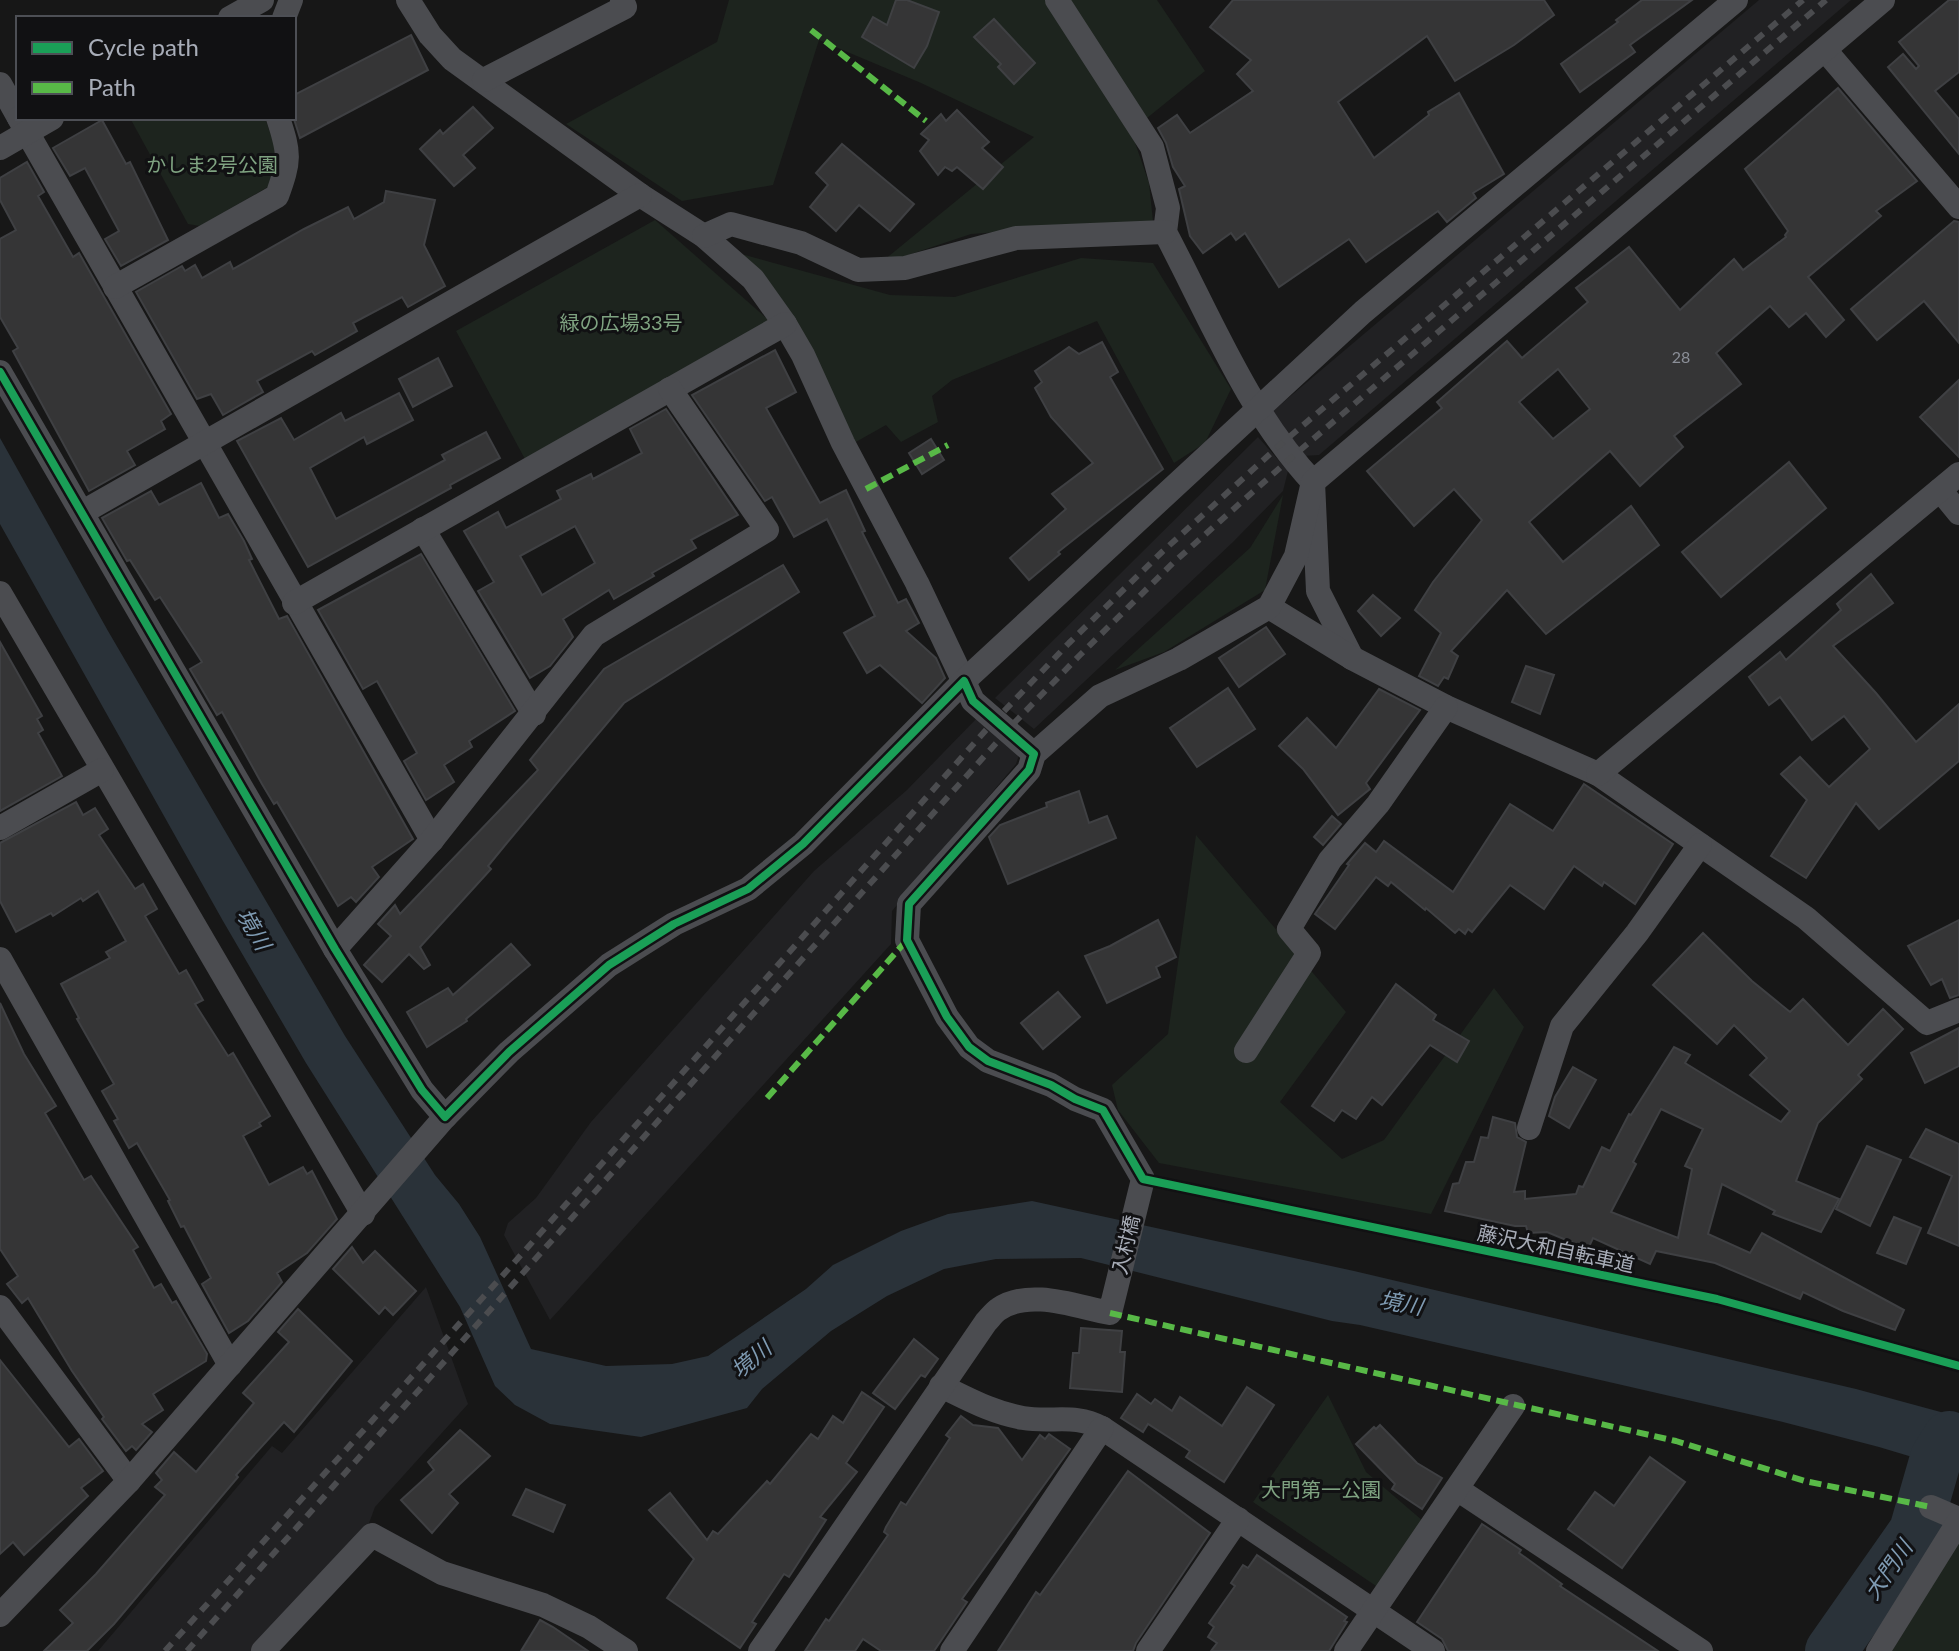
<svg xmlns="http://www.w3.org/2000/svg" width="1959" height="1651" font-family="Lato,'Noto Sans JP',sans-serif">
<rect width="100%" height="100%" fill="#171717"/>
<g fill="#212123">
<polygon points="1759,0 1851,0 1319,455 1303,456 1272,425 1274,410"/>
<polygon points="1258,437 1288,471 1283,491 1233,542 1034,729 995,698"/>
<polygon points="978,717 1020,752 1016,764 892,911 891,944 550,1320 504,1235 508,1223 536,1198 591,1122 814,871 907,790"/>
<polygon points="426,1287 468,1404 375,1507 365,1534 251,1651 98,1651 272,1446 282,1453"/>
</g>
<g fill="#1d241e">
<polygon points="729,0 1157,0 1205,71 1131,131 1149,183 1153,221 971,234 878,265 1034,137 921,83 819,40 773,185 682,201 566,124 717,42"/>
<polygon points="130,118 265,118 280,161 273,184 200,226 188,224"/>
<polygon points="655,220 772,323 526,461 456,331"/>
<polygon points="734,252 890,295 955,297 1081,258 1153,263 1231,389 1205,443 1174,463 1097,321 952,380 932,396 938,422 901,442 886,425 854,443"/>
<polygon points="1283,495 1265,590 1164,652 1115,670 1250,548"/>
<polygon points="1196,835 1346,1012 1280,1102 1342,1159 1384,1140 1494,988 1524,1027 1431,1214 1159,1163 1118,1110 1112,1085 1168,1034"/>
<polygon points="1328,1395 1366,1472 1423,1521 1376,1586 1253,1502"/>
<polygon points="1959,1542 1959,1651 1892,1651"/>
</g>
<polygon fill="#2a3239" points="0,438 108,631 345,1036 435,1175 459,1204 480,1237 531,1349 606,1366 672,1364 708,1356 806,1289 833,1265 901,1231 948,1214 1032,1201 1354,1271 1856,1389 1959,1417 1959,1471 1879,1447 1783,1422 1360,1325 1332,1321 1081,1258 996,1259 944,1269 887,1296 831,1331 762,1389 747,1408 641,1437 550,1424 515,1405 495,1386 460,1307 306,1063 223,921 0,524"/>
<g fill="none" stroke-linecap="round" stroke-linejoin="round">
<polyline stroke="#2a3239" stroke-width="52" points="1831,1651 1915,1531 1936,1458 1949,1437"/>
</g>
<g fill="#353536" stroke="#3f4043" stroke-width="2" fill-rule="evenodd">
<polygon points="896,0 907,0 939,12 927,46 914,68 862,37 873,17 887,25"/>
<polygon points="1233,0 1544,0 1554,15 1514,45 1455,81 1427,36 1338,102 1374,158 1429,115 1428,112 1459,93 1504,174 1473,193 1476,198 1447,222 1438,211 1366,262 1349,239 1279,287 1245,233 1236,240 1231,233 1203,253 1190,236 1179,189 1185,186 1173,167 1166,143 1158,128 1177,115 1190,133 1253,91 1237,74 1251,60 1210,27"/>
<polygon points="1642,0 1692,0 1630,45 1635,52 1580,92 1561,64 1618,22 1616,20"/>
<polygon points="1949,0 1959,0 1959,72 1935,91 1959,119 1959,154 1888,67 1903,54 1916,69 1919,66 1899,42"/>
<polygon points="994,19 1035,63 1014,84 998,67 1001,64 974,37"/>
<polygon points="411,35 428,70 300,138 294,119 294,95"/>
<path d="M1838,88L1917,181L1876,211L1881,216L1808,277L1844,320L1826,337L1806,313L1789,327L1770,306L1716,353L1741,384L1674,436L1683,447L1640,486L1610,451L1529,522L1563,562L1631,506L1659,545L1546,634L1507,590L1451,651L1458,656L1448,679L1444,677L1438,686L1419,676L1441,633L1415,610L1433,582L1482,520L1454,489L1414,526L1367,471L1442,408L1437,402L1507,341L1522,358L1588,302L1576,288L1629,247L1680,310L1734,259L1743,270L1786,237L1785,235L1788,231L1745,169ZM1558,369L1590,409L1553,439L1519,402Z"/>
<polygon points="473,107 493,128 463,155 475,168 454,186 420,149 440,130 443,134"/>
<polygon points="957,110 989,142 982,148 1003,167 983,189 957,167 952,171 945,167 938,175 920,151 929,140 921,134 941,114 946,121"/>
<polygon points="102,120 126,164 130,162 168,240 121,266 105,239 119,231 85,168 70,176 53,148"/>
<polygon points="842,144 914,204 890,231 859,205 836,231 810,207 828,185 816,173"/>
<polygon points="27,162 44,192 38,196 73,257 79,253 171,414 161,421 165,429 127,451 135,465 89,491 13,351 18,348 0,317 0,239 16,230 0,200 0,178"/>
<polygon points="386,191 435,200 424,245 445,286 408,307 402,297 353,323 357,331 315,355 312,351 257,381 263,392 223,415 211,394 197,399 136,292 182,266 185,271 195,265 202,278 230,262 233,269 304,229 348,207 354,219 384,202"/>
<polygon points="1954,221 1959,222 1959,343 1924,301 1877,340 1851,309"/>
<polygon points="1102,342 1118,372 1110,377 1163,469 1058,552 1060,554 1029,580 1010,558 1066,509 1052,494 1093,463 1051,417 1035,388 1042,382 1035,371 1069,347 1079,354"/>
<polygon points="775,350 796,392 766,408 820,503 846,490 865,531 862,532 898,603 906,599 919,623 906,631 936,658 945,678 922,703 880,665 867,673 844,633 875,616 827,519 794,537 772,497 765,501 692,395"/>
<polygon points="438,358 452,386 413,407 399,379"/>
<polygon points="1959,380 1959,457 1920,417"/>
<polygon points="399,393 413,420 367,444 364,437 310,468 336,519 445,460 442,455 486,432 500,458 450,485 451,488 308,567 237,441 281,418 294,440 341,413 345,421"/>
<path d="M666,409L738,515L691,540L696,548L652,573L654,576L614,599L609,590L563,619L573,637L550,666L530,678L478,591L494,582L464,531L498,512L506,528L561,499L557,491L591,474L593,479L642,453L630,429ZM575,526L595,563L542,595L520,556Z"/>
<polygon points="931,439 944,460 922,474 909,453"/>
<polygon points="1789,462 1826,508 1721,597 1682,552"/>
<polygon points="201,483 219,518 228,514 244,541 252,559 249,560 279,619 287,616 413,839 372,867 379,877 356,902 351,897 338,906 277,802 274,804 262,784 222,712 217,715 190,669 202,662 160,597 155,600 130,560 127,561 102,518 151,491 159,505"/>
<polygon points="421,554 515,711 469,741 472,747 444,765 454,782 426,800 404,761 417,753 377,681 363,689 318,610"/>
<polygon points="783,565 799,592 624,703 506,844 488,866 491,869 420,947 430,965 424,969 409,954 382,982 364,965 391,936 378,924 395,905 400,914 538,770 530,760 604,669"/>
<polygon points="1871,574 1893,603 1833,646 1876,693 1916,742 1959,704 1959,761 1879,829 1856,803 1806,878 1771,856 1807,800 1781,774 1800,757 1829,787 1870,749 1844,716 1812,740 1780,697 1769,705 1749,677 1780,652 1786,660 1841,610 1837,604"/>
<polygon points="1373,595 1400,618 1381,636 1358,611"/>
<polygon points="1266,627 1285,654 1239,687 1219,658"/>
<polygon points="0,642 42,716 37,719 43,730 38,733 62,776 0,811"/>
<polygon points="1526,666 1554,675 1540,714 1512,702"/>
<polygon points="1228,688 1255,729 1197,767 1170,728"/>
<polygon points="1379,689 1420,710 1366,783 1370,789 1338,815 1303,769 1279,746 1307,718 1336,748"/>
<polygon points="1584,784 1673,844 1635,904 1604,882 1602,886 1574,866 1544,909 1510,885 1472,932 1468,929 1465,934 1459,929 1455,933 1426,908 1425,910 1391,882 1388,886 1376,877 1335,929 1315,914 1349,865 1347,864 1365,843 1376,852 1384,841 1453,892 1510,804 1553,831"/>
<polygon points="1079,791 1089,823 1107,816 1116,838 1008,884 989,837 1000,825 1047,807 1046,803"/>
<polygon points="76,802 83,815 95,808 108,829 99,835 135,889 143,884 157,909 145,916 179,974 186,970 203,1000 195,1004 228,1056 233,1053 270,1116 259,1123 261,1126 243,1136 269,1185 303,1167 307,1174 312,1171 337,1219 307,1253 277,1273 282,1282 248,1321 229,1333 202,1284 211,1278 184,1226 181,1227 168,1201 170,1200 137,1143 129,1148 114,1121 118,1119 102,1091 114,1084 77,1019 79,1018 61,984 110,958 106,952 126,941 98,891 83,901 81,898 53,916 51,913 16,932 0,901 0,843"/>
<polygon points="1332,816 1341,824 1323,845 1314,837"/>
<polygon points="1158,920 1176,957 1156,967 1160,977 1107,1003 1085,956 1110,946"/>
<polygon points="1959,920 1959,995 1950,998 1942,979 1931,985 1908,946"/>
<path d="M1703,933L1752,981L1790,1012L1803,999L1848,1045L1883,1009L1903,1029L1858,1075L1862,1079L1818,1123L1796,1181L1839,1199L1821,1232L1773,1214L1775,1211L1722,1184L1708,1234L1750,1253L1762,1233L1904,1310L1895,1330L1843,1311L1803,1292L1800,1299L1715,1263L1656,1251L1650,1264L1593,1238L1588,1249L1547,1232L1528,1233L1526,1226H1515L1445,1211L1453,1184L1459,1183L1466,1162H1474L1481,1137L1488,1138L1493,1117L1515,1123L1517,1137L1526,1142L1514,1192L1525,1191V1199L1576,1194L1579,1186L1583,1187L1602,1147L1610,1151L1629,1114L1631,1115L1674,1047L1690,1055L1685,1063L1781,1122L1790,1111L1750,1075L1767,1058L1734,1025L1717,1044L1653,985ZM1661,1109L1703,1129L1685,1166L1692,1169L1678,1238L1611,1212L1636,1164L1633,1162Z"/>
<polygon points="511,944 530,965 466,1019 467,1021 427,1047 407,1012 448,988 453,995"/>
<polygon points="1396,984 1436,1015 1433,1020 1469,1041 1457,1062 1430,1045 1382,1105 1372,1097 1356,1119 1342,1110 1334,1121 1312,1106"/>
<polygon points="1058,992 1080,1017 1043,1049 1021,1023"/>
<polygon points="0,1003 24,1054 56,1106 45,1113 84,1180 91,1176 138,1247 133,1250 154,1288 161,1284 172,1303 176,1301 207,1354 206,1361 153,1394 163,1410 142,1424 152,1432 136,1450 132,1446 126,1451 102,1419 104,1417 72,1371 28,1298 22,1303 7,1284 18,1276 0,1249"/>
<polygon points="1959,1028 1959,1066 1925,1083 1911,1053"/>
<polygon points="1573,1067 1596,1080 1569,1128 1549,1116 1555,1097"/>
<polygon points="1926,1129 1959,1144 1959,1246 1928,1233 1952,1176 1910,1157"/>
<polygon points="1867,1146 1901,1160 1870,1226 1836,1209"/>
<polygon points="1894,1217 1921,1228 1906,1264 1877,1253"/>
<polygon points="352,1247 363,1263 375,1251 416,1291 393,1315 385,1307 379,1314 333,1269"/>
<polygon points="298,1309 352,1361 294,1432 284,1422 236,1475 238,1477 114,1624 87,1651 44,1651 73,1623 60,1610 96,1574 165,1495 155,1487 162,1480 156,1473 174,1452 196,1472 254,1403 243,1393 289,1342 278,1332"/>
<polygon points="1081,1328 1122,1331 1120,1352 1125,1352 1122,1392 1070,1388 1073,1353 1079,1353"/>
<polygon points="914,1339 938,1359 925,1377 921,1375 895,1409 873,1393"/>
<polygon points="0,1360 69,1447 79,1439 103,1471 81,1488 88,1496 24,1555 13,1542 0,1554"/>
<polygon points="1247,1387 1274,1405 1224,1482 1186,1457 1190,1451 1148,1424 1143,1432 1121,1418 1137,1394 1151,1404 1155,1399 1172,1411 1180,1397 1222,1426"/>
<polygon points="862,1392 884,1407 846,1463 857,1472 820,1517 826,1520 789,1577 784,1574 752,1622 756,1624 740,1648 667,1598 694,1559 649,1510 670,1493 707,1540 713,1531 718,1534 767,1481 770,1484 811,1434 818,1439 833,1416 843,1423"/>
<polygon points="961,1416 973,1425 998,1428 1022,1460 1040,1435 1045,1439 1049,1434 1070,1449 962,1599 967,1602 934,1651 881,1651 863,1639 855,1651 805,1651 826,1619 829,1621 888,1535 884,1532 886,1527 901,1502 906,1505 950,1438 946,1435"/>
<polygon points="1380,1425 1417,1463 1442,1478 1422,1509 1392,1489 1395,1484 1356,1444 1374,1427 1376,1429"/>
<polygon points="460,1430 490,1456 449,1494 458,1503 432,1533 401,1500 434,1470 428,1462"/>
<polygon points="1650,1457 1685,1482 1622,1568 1568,1529 1595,1492 1614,1506"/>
<polygon points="1128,1471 1210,1533 1136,1643 1133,1651 998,1651 1036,1592 1040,1595"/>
<polygon points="526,1489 565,1505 553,1532 513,1515"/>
<polygon points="1482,1524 1521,1550 1519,1553 1562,1584 1560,1586 1658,1651 1448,1651 1442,1639 1417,1622"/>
<polygon points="1257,1555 1347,1617 1344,1621 1347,1622 1329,1651 1211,1651 1217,1643 1208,1637 1214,1627 1209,1623 1235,1586 1231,1583 1243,1565 1248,1568"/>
<polygon points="540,1620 553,1627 588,1651 521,1651"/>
</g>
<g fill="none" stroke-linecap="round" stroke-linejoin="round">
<g stroke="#4b4c50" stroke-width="24">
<polyline points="408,0 430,35 452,59 640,195 704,236 753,279 785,324 803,355 843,443 917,583 973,701 1034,754"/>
<path d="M1057,0L1152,147L1168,208L1165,232C1210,317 1247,411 1313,482L1318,591L1352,658"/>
<polyline points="230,18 262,0"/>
<polyline points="284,18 291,0"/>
<polyline points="1825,50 1959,207"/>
<polyline points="484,80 625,7 622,0"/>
<polyline points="0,84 18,116"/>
<polyline points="19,118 432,840"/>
<polyline points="0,148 52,118"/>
<polyline points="704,236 731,224 801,243 858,270 905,268 1016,238 1165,232"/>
<path d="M115,287L277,196C290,160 290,154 278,118"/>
<polyline points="0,372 335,949 422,1090 445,1117"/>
<polyline points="1940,490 1959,513"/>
<polyline points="83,512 640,195"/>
<polyline points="423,529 534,714"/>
<polyline points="0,593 363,1214"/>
<polyline points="294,603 785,324"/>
<polyline points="1269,607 1352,658 1446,707 1598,774 1806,918 1927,1023 1959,1010"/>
<polyline points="1598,774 1959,474"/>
<polyline points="0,828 102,770"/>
<polyline points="335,949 432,840 594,635 767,530 670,389"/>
<polyline points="0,959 230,1365"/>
<polyline points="1246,1051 1309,953 1289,929 1330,860 1378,804 1446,707"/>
<polyline points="1529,1128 1562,1026 1637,933 1700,845"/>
<polyline points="0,1307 129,1481"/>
<path d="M941,1386C968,1399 993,1413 1023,1418C1053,1423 1074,1413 1102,1428L1433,1651"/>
<polyline points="1457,1489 1701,1651"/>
<polyline points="1931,1507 1959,1519"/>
<polyline points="0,1615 129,1481 445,1117 509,1052 609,965 674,924 748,889 803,844 964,681 1363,312 1736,0"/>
<polyline points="263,1651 372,1535 442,1573 543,1605 589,1627 626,1651"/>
<path d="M760,1651L986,1322C990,1318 994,1312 999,1309C1030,1288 1077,1307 1110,1313L1143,1179L1103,1110L1075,1099L1051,1085L988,1061L969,1047L947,1017L907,940L909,904L1029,770L1034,754L1100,696L1179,659L1269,607L1296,556L1313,482L1883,0"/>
<polyline points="952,1651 1102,1428"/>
<polyline points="1148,1651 1238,1519"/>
<polyline points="1346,1651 1513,1406"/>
<polyline points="1878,1651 1959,1521"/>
</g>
<g stroke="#4b4c4f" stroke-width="6" stroke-dasharray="10 8" stroke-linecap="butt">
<polyline points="165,1651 513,1264 986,730 1069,643 1162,552 1281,444 1803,0"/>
<polyline points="187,1651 762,1004 1016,721 1080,655 1173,563 1291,458 1826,0"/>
</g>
<g stroke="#58b947" stroke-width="6" stroke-dasharray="12 6" stroke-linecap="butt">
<polyline points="811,30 926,121"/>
<polyline points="866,489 948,445"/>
<polyline points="767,1098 907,940"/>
<polyline points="1110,1313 1676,1441 1805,1481 1931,1507"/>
</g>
<defs>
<polyline id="cycleway" points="0,372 335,949 422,1090 445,1117 509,1052 609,965 674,924 748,889 803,844 964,681 973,701 1034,754 1029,770 909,904 907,940 947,1017 969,1047 988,1061 1051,1085 1075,1099 1103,1110 1143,1179 1717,1299 1959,1366"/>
</defs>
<use href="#cycleway" stroke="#111113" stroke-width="13"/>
<use href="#cycleway" stroke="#1a9f57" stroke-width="8"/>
</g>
<g text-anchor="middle" stroke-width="6" stroke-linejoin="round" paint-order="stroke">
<g font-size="16" fill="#8b8f98">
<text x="1681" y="363">28</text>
</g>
<g font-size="20" fill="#7fa381" stroke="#111113">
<text x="212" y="172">かしま2号公園</text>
<text x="621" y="330">緑の広場33号</text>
<text x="1321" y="1497">大門第一公園</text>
</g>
<g font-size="20" fill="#a8adb8" stroke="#111113">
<text transform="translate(1126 1245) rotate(-77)" y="7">入村橋</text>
<text transform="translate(1556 1249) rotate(12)" y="7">藤沢大和自転車道</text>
</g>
<g font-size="22" font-style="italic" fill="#7f9bb3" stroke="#111113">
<text transform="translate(254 929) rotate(60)" y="8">境川</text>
<text transform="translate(1401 1303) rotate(11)" y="8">境川</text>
<text transform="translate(751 1359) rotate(-40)" y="8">境川</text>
<text transform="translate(1888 1570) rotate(-55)" y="8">大門川</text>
</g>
</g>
<rect x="16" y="16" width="280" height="104" fill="#111113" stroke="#4d4f55" stroke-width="2"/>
<rect x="32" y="42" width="40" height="12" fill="#1a9f57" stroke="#4d4f55" stroke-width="2"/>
<text x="88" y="56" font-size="24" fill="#a8adb8">Cycle path</text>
<rect x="32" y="82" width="40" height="12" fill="#58b947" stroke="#4d4f55" stroke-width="2"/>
<text x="88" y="96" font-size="24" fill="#a8adb8">Path</text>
</svg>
